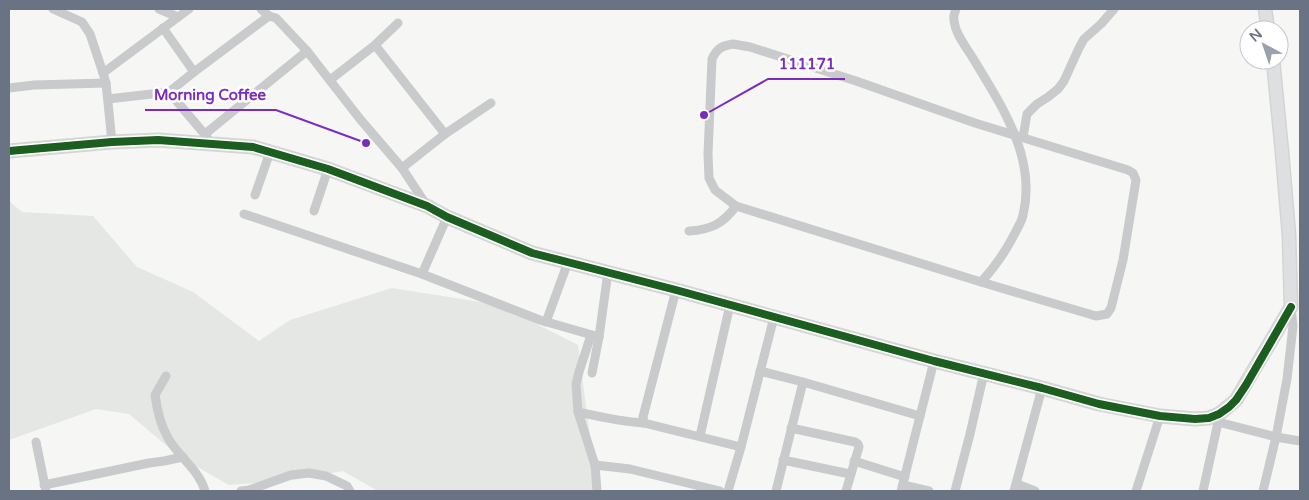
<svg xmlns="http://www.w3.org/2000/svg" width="1309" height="500" font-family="'Varela Round',sans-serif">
<rect width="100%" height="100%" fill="#f6f6f5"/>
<polygon fill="#e4e7e3" points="9,201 22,212 93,216 137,267 193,292 259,341 290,320 392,288 499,305 578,345 597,491 378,491 343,471 293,480 229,485 180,457 129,414 96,409 9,440"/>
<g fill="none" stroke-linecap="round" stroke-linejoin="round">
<defs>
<g id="secondary">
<polyline points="1265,9 1268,30"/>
<polyline points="9,151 112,142 158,140 253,147 328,169 427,206 447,217 532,253 676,290 934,361 1042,388 1099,404 1160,416 1195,419 1209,418 1219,414 1236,400 1291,307 1289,235 1282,152 1273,60"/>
</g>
</defs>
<use href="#secondary" stroke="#d3d4d4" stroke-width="15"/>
<g stroke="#c9cacb" stroke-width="9">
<polyline points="53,9 82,22 90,34 103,73 106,83 112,142"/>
<polyline points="159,9 178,17"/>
<polyline points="261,9 269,16 276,18 307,51 360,119 402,168 427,206"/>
<path d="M956,9C955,12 953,16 954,20C955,34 967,48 974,60C1002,106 1037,159 1023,215C1022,221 1018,227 1015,233C1006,251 995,267 981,282"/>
<polyline points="163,28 194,72"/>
<path d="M733,44L750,47L856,81L975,123L1128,170L1133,173L1136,180L1123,260L1111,308L1107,314L1096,316L981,282L736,206L715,190L709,178L708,154L712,59C717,48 722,46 733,44Z"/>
<polyline points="375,45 445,134"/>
<polyline points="103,73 189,9"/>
<polyline points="330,80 375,45 398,23"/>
<polyline points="9,88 34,85 106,83"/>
<polyline points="169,92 207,137"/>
<polyline points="108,99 169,92 194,72 269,16"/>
<polyline points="205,134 307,51"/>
<polyline points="1023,137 1027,114 1037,104 1048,97 1058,89 1064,81 1079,48 1084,39 1101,24 1114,9"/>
<polyline points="402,168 445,134 491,103"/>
<polyline points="255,195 270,152"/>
<polyline points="314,211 328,169"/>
<polyline points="244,214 422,274 540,320 599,337"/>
<path d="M689,231C710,230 723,224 736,206"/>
<polyline points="422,274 447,217"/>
<polyline points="546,322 568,262"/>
<polyline points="591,335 579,372 576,384 578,412 595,465 597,491"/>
<polyline points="760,371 803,382 920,416"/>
<polyline points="592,373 599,337 608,272"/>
<path d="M166,376L155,395C157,409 160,424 167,436C177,456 199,469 205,491"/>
<path d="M578,412C600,417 621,422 644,423L741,447"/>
<polyline points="1218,422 1276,437 1300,441"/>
<polyline points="644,423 643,417 676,290"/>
<polyline points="791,428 855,442 858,444 859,447 846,491"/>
<polyline points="700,436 730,305"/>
<polyline points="36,442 46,491"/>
<polyline points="783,460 850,474"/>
<polyline points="854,461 905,477"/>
<polyline points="595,465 630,469 720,491"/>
<polyline points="1017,484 1035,491"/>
<polyline points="44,485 149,463 164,461 183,457"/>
<polyline points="903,485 929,491"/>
<polyline points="241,491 249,490 291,475 309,473 326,476 347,486 350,491"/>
<polyline points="728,491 741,447 774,317"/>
<polyline points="776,491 803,382"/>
<polyline points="901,491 934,361"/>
<polyline points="955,491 970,434 984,373"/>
<polyline points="1014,491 1042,388"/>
<polyline points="1136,491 1160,416"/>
<polyline points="1203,491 1219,418"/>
<polyline points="1263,491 1276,437 1287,379 1293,326 1291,307"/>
</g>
<use href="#secondary" stroke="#dedfe0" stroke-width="12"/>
<defs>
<polyline id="cycleway" points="9,151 112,142 158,140 253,147 328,169 427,206 447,217 532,253 676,290 934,361 1042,388 1099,404 1160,416 1195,419 1209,418 1219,414 1229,407 1236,400 1246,385 1291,307"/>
</defs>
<use href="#cycleway" stroke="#fff" stroke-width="11"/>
<use href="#cycleway" stroke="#1b5e20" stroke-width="8"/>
</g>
<path fill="none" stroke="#7b2cbf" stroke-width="2" d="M704 115L768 79H845M366 143L276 110H145"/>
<g fill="#7b2cbf" stroke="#fff" stroke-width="2">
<circle cx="704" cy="115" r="5"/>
<circle cx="366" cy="143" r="5"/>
</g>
<g font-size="15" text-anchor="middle" font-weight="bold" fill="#7b2cbf" stroke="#fff" stroke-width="5" stroke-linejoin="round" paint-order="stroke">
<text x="807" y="69">111171</text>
<text x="210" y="100">Morning Coffee</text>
</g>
<rect width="1309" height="500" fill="none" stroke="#697383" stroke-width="20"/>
<g transform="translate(1264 45) rotate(320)"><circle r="24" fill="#ffffff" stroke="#c3c7cd"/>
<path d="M0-4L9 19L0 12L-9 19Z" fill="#9aa1ab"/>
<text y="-8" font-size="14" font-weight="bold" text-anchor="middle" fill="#697383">N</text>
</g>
</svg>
